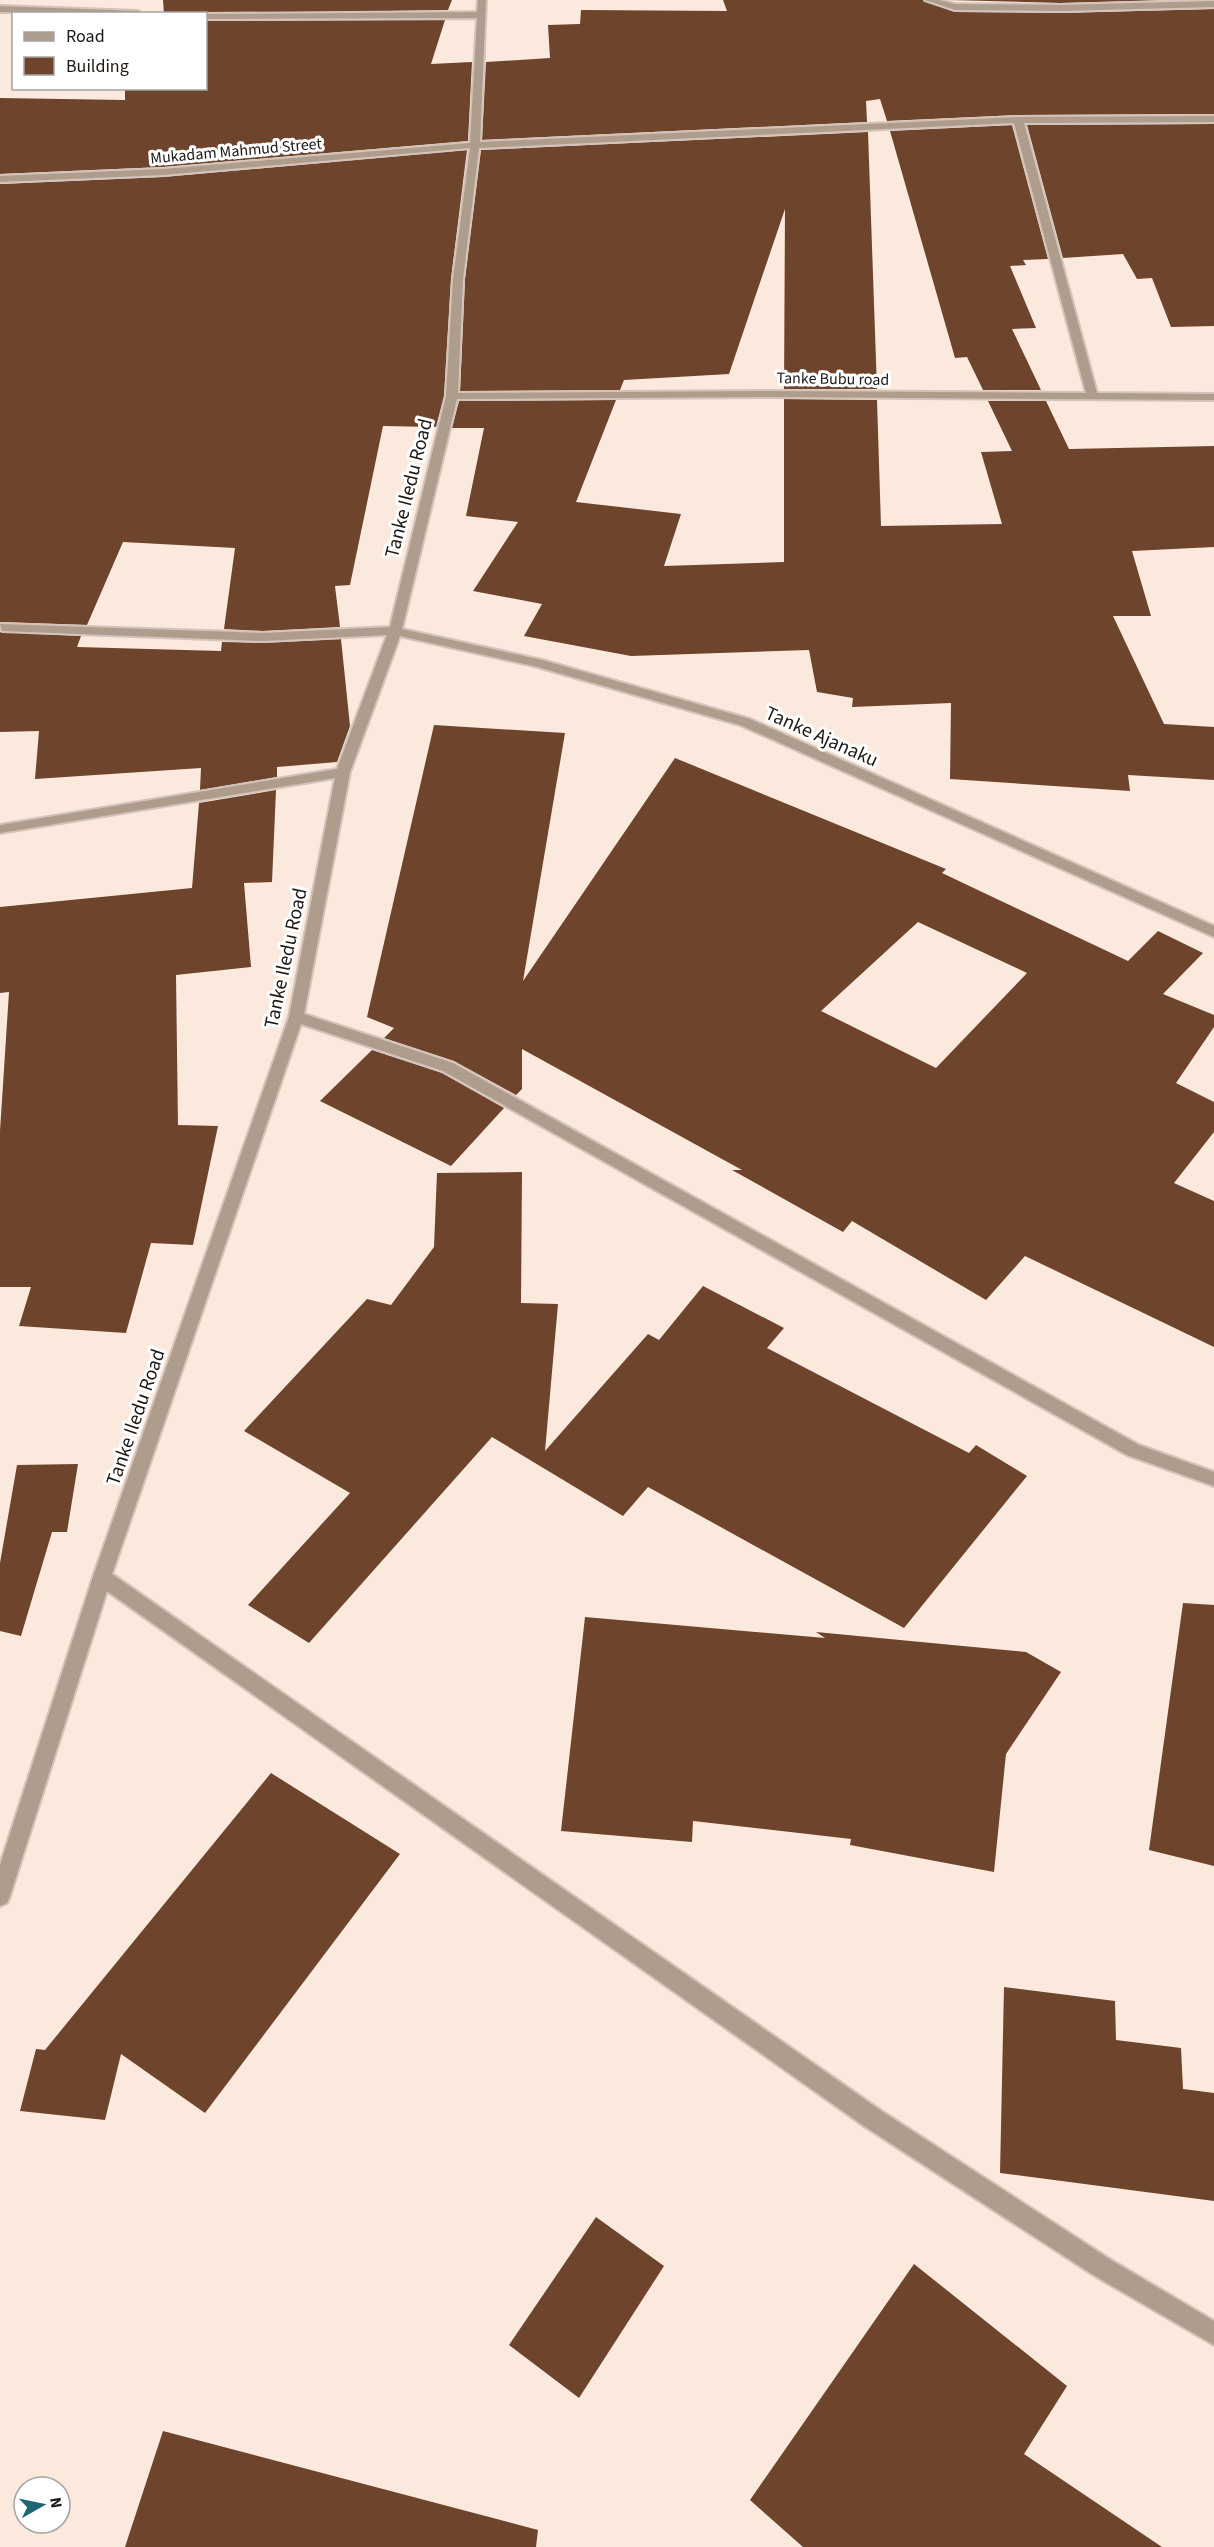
<svg xmlns="http://www.w3.org/2000/svg" width="1214" height="2547" font-family="'Source Sans 3',sans-serif">
<rect width="100%" height="100%" fill="#fbe9de"/>
<g fill="#6e442c" fill-rule="evenodd">
<polygon points="163,0 452,0 448,10 203,14 164,14"/>
<polygon points="723,0 923,0 955,12 1061,13 1214,9 1214,114 1018,115 887,121 880,99 866,101 867,122 482,140 486,62 550,58 548,25 580,24 581,10 727,11"/>
<polygon points="948,0 1166,0 1061,3"/>
<polygon points="445,20 431,64 472,62 468,141 163,167 0,174 0,98 125,100 125,88 206,88 206,21"/>
<polygon points="1214,124 1214,326 1171,327 1152,278 1137,279 1123,254 1063,258 1027,125"/>
<polygon points="1012,125 1048,259 1023,260 1026,265 1010,266 1036,328 1012,329 1041,390 983,390 967,357 955,358 890,131"/>
<polygon points="868,132 877,389 784,389 785,209 729,374 624,380 620,390 460,391 465,279 481,150"/>
<polygon points="467,150 451,279 444,396 436,427 383,426 350,585 335,586 340,627 263,631 224,629 235,548 123,542 87,625 0,622 0,184 163,177"/>
<polygon points="784,399 877,400 881,526 1002,524 981,452 1012,451 988,401 1046,401 1069,449 1214,446 1214,547 1132,551 1151,616 1113,616 1164,724 1214,727 1214,780 1128,775 1130,791 950,779 951,703 852,707 853,698 817,692 809,650 631,656 524,636 542,604 473,591 518,522 466,516 484,428 452,428 459,401 616,400 576,502 681,514 664,566 784,562"/>
<polygon points="0,632 81,636 77,647 221,651 222,642 263,643 341,639 350,726 337,762 277,767 277,777 200,790 201,768 35,779 39,731 0,732"/>
<path d="M434,725L565,733L523,981L675,758L946,869L942,873L1128,961L1158,931L1203,953L1163,994L1214,1015V1027L1176,1083L1214,1102V1132L1174,1183L1214,1201V1347L1025,1256L986,1300L852,1221L843,1232L732,1170H742L522,1049V1089L516,1095L454,1061L384,1038L394,1028L367,1017ZM918,922L1027,973L936,1068L821,1011Z"/>
<polygon points="276,790 272,882 244,883 251,967 176,975 178,1125 218,1126 193,1245 151,1243 126,1333 19,1326 31,1287 0,1287 0,1131 9,992 0,993 0,907 192,888 199,803"/>
<polygon points="372,1050 442,1073 504,1108 451,1166 320,1101"/>
<polygon points="522,1172 521,1303 558,1304 545,1451 648,1334 659,1340 703,1286 784,1328 767,1348 969,1453 976,1445 1027,1476 904,1628 648,1487 623,1516 492,1437 309,1643 248,1605 350,1493 244,1431 367,1299 391,1305 434,1247 437,1173"/>
<polygon points="78,1464 67,1532 52,1532 21,1636 0,1631 0,1563 17,1465"/>
<polygon points="1183,1603 1214,1605 1214,1866 1149,1850"/>
<polygon points="585,1617 825,1638 816,1632 1026,1652 1061,1672 1006,1754 994,1872 850,1845 851,1839 693,1821 692,1842 561,1831"/>
<polygon points="271,1773 400,1854 205,2113 121,2054 105,2120 20,2111 36,2049 45,2050"/>
<polygon points="1004,1987 1115,2001 1116,2040 1181,2048 1183,2089 1214,2093 1214,2201 1000,2173"/>
<polygon points="596,2217 664,2266 579,2398 509,2345"/>
<polygon points="914,2264 1067,2386 1024,2454 1162,2547 803,2547 750,2500"/>
<polygon points="163,2431 538,2530 536,2547 125,2547"/>
</g>
<g fill="none" stroke-linecap="round" stroke-linejoin="round">
<defs>
<g id="minor">
<path d="M478,0H486L480,142L1018,117L1214,116V122L1024,123L1097,393L1214,394V400L772,397L457,399L402,629L542,660L750,719L1214,926V937L740,725L534,666L400,636L350,772L304,1014L453,1063L1139,1445L1214,1472V1486L1127,1455L443,1071L301,1024L112,1574L880,2110L1111,2260L1214,2321V2345L1095,2276L864,2126L107,1591L10,1896L7,1903L0,1906V1865L93,1577L289,1017L335,778L0,833V825L337,769L387,635L263,641L2,631L0,624L263,633L390,627L446,396L453,279L470,148L163,175L0,182V176L163,169L470,143L477,18L206,19L205,14L477,12ZM1014,123L1086,393L772,391L458,393L463,279L479,148Z"/>
<polygon points="925,0 939,0 955,4 1061,5 1214,1 1214,7 1061,11 955,10"/>
<polygon points="0,6 138,11 142,14 0,12"/>
</g>
</defs>
<use href="#minor" stroke="#d3c3ba" stroke-width="4"/>
<use href="#minor" fill="#ae9c8c" fill-rule="evenodd"/>
</g>
<g text-anchor="middle" stroke-width="6" stroke-linejoin="round" paint-order="stroke">
<g font-size="16" fill="#1e1814" stroke="#fff">
<text transform="translate(236 150) rotate(-5)" y="6">Mukadam Mahmud Street</text>
<text transform="translate(833 378) rotate(1)" y="6">Tanke Bubu road</text>
</g>
<g font-size="20" fill="#1e1814" stroke="#fff">
<text transform="translate(408 488) rotate(-76)" y="7">Tanke Iledu Road</text>
<text transform="translate(822 736) rotate(24)" y="7">Tanke Ajanaku</text>
<text transform="translate(285 958) rotate(-78)" y="7">Tanke Iledu Road</text>
<text transform="translate(135 1417) rotate(-71)" y="7">Tanke Iledu Road</text>
</g>
</g>
<rect x="12" y="12" width="195" height="78" fill="#ffffff" stroke="#a5a3a1" stroke-width="1.5"/>
<rect x="24" y="32" width="30" height="9" fill="#ae9c8c" stroke="#a5a3a1" stroke-width="1.5"/>
<text x="66" y="42" font-size="18" fill="#1e1814">Road</text>
<rect x="24" y="57" width="30" height="18" fill="#6e442c" stroke="#a5a3a1" stroke-width="1.5"/>
<text x="66" y="72" font-size="18" fill="#1e1814">Building</text>
<g transform="translate(42 2505) rotate(81)"><circle r="28" fill="#ffffff" stroke="#a5a3a1" stroke-width="1.5"/>
<path d="M0-4.5L10 22L0 15L-10 22Z" fill="#1d6673"/>
<text y="-9" font-size="16" font-weight="bold" text-anchor="middle" fill="#1e1814">N</text>
</g>
</svg>
